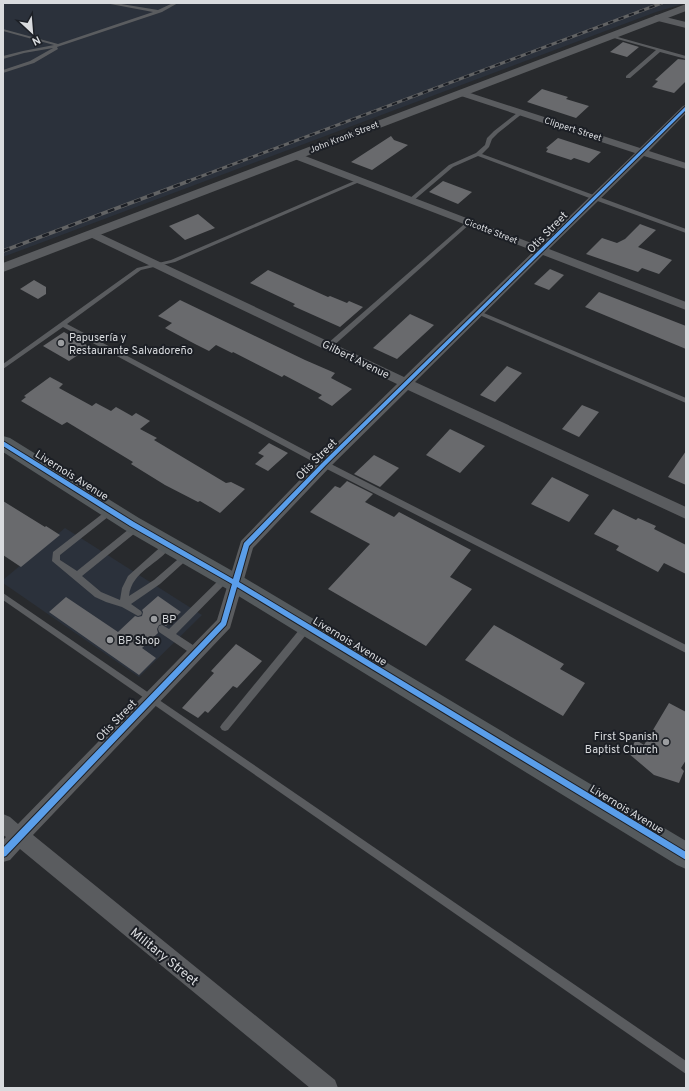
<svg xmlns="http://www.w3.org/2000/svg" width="689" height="1091" font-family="Overpass,sans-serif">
<rect width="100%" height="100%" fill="#282a2d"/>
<g fill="#2b313b">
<polygon points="3,3 686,3 656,12 3,257"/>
<polygon points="65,528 202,615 139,677 3,583 3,580"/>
</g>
<g fill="#696a6d">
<polygon points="623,42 639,47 627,57 610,52"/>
<polygon points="678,59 686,60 686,81 674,93 652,87 658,81 655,80"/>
<polygon points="542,89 568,97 566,99 589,106 576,118 527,102"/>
<polygon points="391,136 394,140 408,145 372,170 351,162"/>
<polygon points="558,138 601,152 589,163 574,158 571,160 546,152 548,149 546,148"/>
<polygon points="443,181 472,192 458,204 429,192"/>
<polygon points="198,214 215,228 185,240 169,226"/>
<polygon points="640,224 656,230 638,247 672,260 659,274 642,268 638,272 586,254 602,238 617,243 625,239"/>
<polygon points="550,269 564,275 549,290 534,284"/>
<polygon points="268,270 328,297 330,296 347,303 349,301 363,307 340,327 293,306 295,304 250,283"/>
<polygon points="34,280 46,287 46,294 38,299 20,289"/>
<polygon points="599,292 686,326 686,349 585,307"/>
<polygon points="180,300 305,360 335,373 331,378 352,389 332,406 318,398 322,395 284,375 282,377 233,352 232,353 216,345 209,351 195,344 165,328 172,323 158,316"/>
<polygon points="410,314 434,325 397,359 373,348"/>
<polygon points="64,332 90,347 69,361 43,346"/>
<polygon points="507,366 522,373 495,402 480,395"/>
<polygon points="50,377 63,384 59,388 92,406 96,403 111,411 116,407 132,416 136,413 150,421 140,429 157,438 154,440 226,483 231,482 245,489 220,513 200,501 198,502 165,485 131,464 133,462 67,422 62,425 21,401 26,397 24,396"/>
<polygon points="582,405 599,412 579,437 562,429"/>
<polygon points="450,429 485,446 460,473 426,455"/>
<polygon points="269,443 288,453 268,471 255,464 264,456 258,453"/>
<polygon points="686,451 686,485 668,477"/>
<polygon points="374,455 399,468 380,487 354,474"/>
<polygon points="552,477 589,495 569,522 531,504"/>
<polygon points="347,481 373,494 365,502 394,517 399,512 471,550 450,577 472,589 426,646 328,589 370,544 310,512 335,486 340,488"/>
<polygon points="3,501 45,527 46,526 60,535 21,567 3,555"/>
<polygon points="613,509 636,520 638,518 656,526 654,529 686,545 686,574 664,563 658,572 616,550 619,546 594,534"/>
<polygon points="158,596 181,612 166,626 163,624 159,625 157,629 158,633 142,648 156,658 139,675 49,612 66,597 118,632 135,616 138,617 142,616 143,612 142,610"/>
<polygon points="494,625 564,664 560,669 585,683 563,716 465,660"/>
<polygon points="236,644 262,661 237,688 233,686 208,713 205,711 198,718 182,708 214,673 211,671"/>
<polygon points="669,703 686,712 686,760 681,768 684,771 679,783 654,775 628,753 636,740 644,745"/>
</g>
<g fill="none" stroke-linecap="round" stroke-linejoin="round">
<g fill="#5a5c5f" fill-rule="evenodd">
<polygon points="105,3 115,3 158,10 173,3 178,3 162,12 57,47 58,49 34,63 3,73 3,70 30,61 53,48 24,53 3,59 3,56 23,51 54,45 3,31 3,29 58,44 153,12"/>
<polygon points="607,34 686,56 686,59 660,52 630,78 626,78 626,76 656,50 607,36"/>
<polygon points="521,110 523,111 523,113 498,133 492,139 489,147 482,154 686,229 686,233 592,199 478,156 453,167 413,201 409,201 409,199 449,165 476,153 485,145 487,138 494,131"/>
<polygon points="359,179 364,180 175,262 141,270 67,324 327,462 686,645 686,653 321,466 63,327 3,369 3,364 137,268 171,260"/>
<polygon points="469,220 471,221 471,223 331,348 327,348 327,344"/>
<polygon points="479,311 686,398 686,403 477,314 476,313"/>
<path d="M110,508L114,511L113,513L60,555V560L77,571L134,525H140L141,527L140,529L82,576L101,592L120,600L122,588L128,576L165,543H171L172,545C159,565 132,570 129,596L154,580L184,554H190L191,556L160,584L131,604L141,611L142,613L141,615L138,616L122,607L106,602L95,597L52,561L53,552Z"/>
<polygon points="226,575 229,576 230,578 229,580 176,634 199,649 200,652 199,655 196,656 193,655 159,632 158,629 159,626 162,625 169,629 223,576"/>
<polygon points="3,593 686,1061 686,1074 3,600"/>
<polygon points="307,623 310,624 311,627 310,630 228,730 225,731 222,730 220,727 222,724 304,624"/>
</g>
<g fill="#5a5c5f" fill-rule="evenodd">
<polygon points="657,15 686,22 686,28 654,20 653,18 654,16"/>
<polygon points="461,90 640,148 683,106 686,105 686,113 649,151 686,163 686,169 644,156 549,249 686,302 686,310 543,255 415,382 686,507 686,519 408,390 329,468 253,548 230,628 33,835 335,1080 338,1088 310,1088 20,849 10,860 3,862 3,840 6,837 3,835 3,814 10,817 18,824 217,620 241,541 319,460 397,384 88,236 86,234 88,232 96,232 404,377 534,251 292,158 291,156 292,154 300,154 539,246 635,153 458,95 456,93"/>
</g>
<polygon fill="#5a5c5f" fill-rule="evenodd" points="686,4 686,11 3,272 3,263"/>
<polygon fill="#555a5d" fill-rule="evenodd" points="3,436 10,438 139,518 243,577 686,841 686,869 677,865 227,589 125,530 3,452"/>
<defs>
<polyline id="rail-far1" points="186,182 662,3"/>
<polyline id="rail" points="3,251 189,181"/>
</defs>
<use href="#rail-far1" stroke="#626364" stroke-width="3"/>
<use href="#rail" stroke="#626364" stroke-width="3.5"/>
<use href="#rail-far1" stroke="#1c1f25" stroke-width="2" stroke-dasharray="5.5" stroke-linecap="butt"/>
<use href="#rail" stroke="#1c1f25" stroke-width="2.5" stroke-dasharray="7" stroke-linecap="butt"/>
<defs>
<polygon id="cycleway" points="685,107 686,107 686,110 326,465 249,546 239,582 686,852 686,860 237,587 226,625 6,856 3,857 3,848 221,622 232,584 130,526 3,446 3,441 134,522 233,579 244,543 322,463"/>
</defs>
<use href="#cycleway" stroke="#1c1f25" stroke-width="2"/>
<use href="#cycleway" fill="#5a9eea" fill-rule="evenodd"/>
</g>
<g fill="#9b9da0" stroke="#1c1f25" stroke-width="1.5">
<circle cx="61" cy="343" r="4"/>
<circle cx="154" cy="619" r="4"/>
<circle cx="110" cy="640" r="4"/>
<circle cx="666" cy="742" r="4"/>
</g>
<g text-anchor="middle" stroke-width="4" stroke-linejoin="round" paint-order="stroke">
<g font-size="9" fill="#d9dbde" stroke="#1c1f25">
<text transform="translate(573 129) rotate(18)" y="3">Clippert Street</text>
<text transform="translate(344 137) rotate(-21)" y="3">John Kronk Street</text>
<text transform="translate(491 231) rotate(21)" y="3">Cicotte Street</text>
</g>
<g font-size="11" fill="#d9dbde" stroke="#1c1f25">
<text transform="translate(547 232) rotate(-46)" y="4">Otis Street</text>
<text transform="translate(356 359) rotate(26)" y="4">Gilbert Avenue</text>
<text transform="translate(316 459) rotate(-45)" y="4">Otis Street</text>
<text transform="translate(72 475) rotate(32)" y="4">Livernois Avenue</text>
<text transform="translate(350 641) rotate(31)" y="4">Livernois Avenue</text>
<text transform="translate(116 720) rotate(-46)" y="4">Otis Street</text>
<text transform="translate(627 809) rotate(31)" y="4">Livernois Avenue</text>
</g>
<g font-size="11" fill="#d9dbde" stroke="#1c1f25" text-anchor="start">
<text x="69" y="341">Papusería y<tspan x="69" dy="13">Restaurante Salvadoreño</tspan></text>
<text x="162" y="623">BP</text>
<text x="118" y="644">BP Shop</text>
<text x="658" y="740" text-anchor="end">First Spanish<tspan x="658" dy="13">Baptist Church</tspan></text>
</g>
<g font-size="13" fill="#d9dbde" stroke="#1c1f25">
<text transform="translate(165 956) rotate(39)" y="5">Military Street</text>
</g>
</g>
<rect width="689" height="1091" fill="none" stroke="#d9dbde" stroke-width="8"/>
<g transform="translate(32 32) rotate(154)" stroke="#1c1f25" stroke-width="3" paint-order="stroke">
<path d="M0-3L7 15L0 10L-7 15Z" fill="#d9dbde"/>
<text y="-6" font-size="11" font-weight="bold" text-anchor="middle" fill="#d9dbde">N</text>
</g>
</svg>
